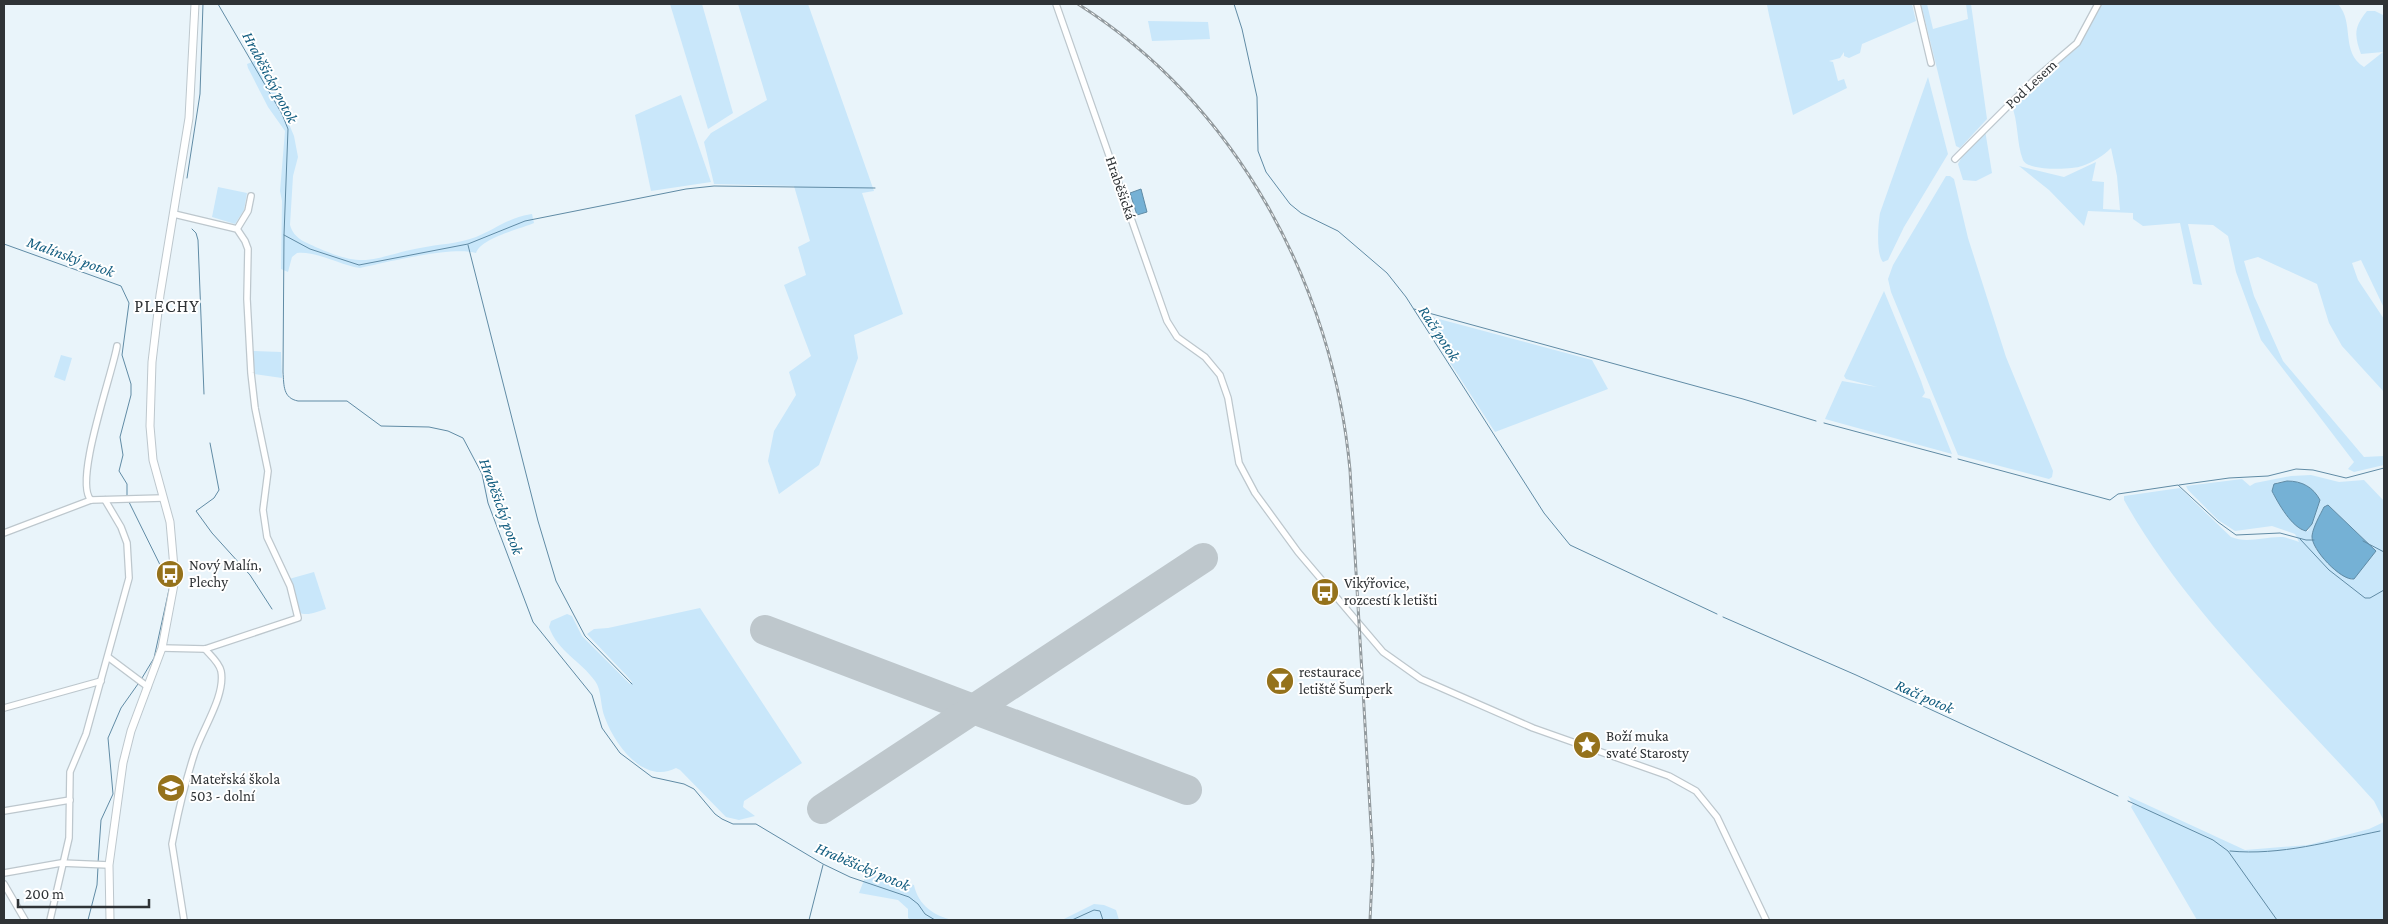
<svg xmlns="http://www.w3.org/2000/svg" width="2388" height="924" font-family="'Crimson Pro',serif">
<rect width="100%" height="100%" fill="#e9f4fa"/>
<g fill="#c9e7fa" fill-rule="evenodd">
<polygon points="670,4 702,4 733,113 708,129"/>
<polygon points="738,4 808,4 874,191 862,193 903,314 854,335 858,358 819,465 779,494 768,461 774,431 796,395 789,372 811,356 784,285 806,275 798,247 810,241 794,186 714,184 704,142 711,133 767,100"/>
<polygon points="1769,4 1912,4 1916,21 1862,44 1860,53 1849,58 1844,56 1844,52 1840,58 1829,61 1833,62 1838,81 1844,79 1847,88 1793,115 1769,15 1767,5"/>
<polygon points="1921,4 1927,4 1933,29 1968,19 1966,4 1971,4 1987,119 1960,148 1956,146"/>
<path d="M2101,4H2338C2355,23 2340,52 2364,67L2383,52L2361,54C2354,35 2354,27 2367,11H2375L2383,15L2384,308L2361,260L2352,263L2358,280L2384,319V392L2342,346L2329,323L2317,284L2258,257L2244,261L2254,296L2283,361L2364,457L2384,456V465L2354,472L2348,469L2354,462L2261,340L2236,272L2228,236L2213,225L2188,224L2202,285L2193,284L2180,223L2143,226L2133,219V213L2088,211L2084,226L2049,190L2019,166L2064,177L2096,162L2092,181L2104,182L2103,209L2120,210L2117,176L2111,148C2103,156 2093,162 2082,166C2072,170 2027,171 2023,160C2016,142 2019,122 2011,104L2078,47Z"/>
<polygon points="1148,21 1208,22 1210,39 1152,41"/>
<path d="M257,60L275,91L294,136L298,157L293,176L290,225C294,239 305,242 318,248C368,270 372,257 420,248C439,244 458,244 476,237C498,228 507,218 532,214L534,223C520,229 481,238 476,253C453,246 387,262 360,268C339,265 318,251 297,253L292,257L288,272L281,269L282,201L280,191L285,131L268,107L248,68L247,64Z"/>
<path d="M1928,77L1948,154L1904,227L1888,260L1883,262C1876,255 1878,224 1880,213Z"/>
<polygon points="681,95 711,182 651,191 635,115"/>
<polygon points="1985,130 1992,173 1976,181 1963,180 1958,164 1963,155"/>
<polygon points="1946,176 1950,176 1954,179 1968,238 2006,357 2053,471 2052,477 2049,479 1958,455 1891,292 1888,279 1893,265"/>
<polygon points="218,187 247,193 244,210 235,224 212,217"/>
<polygon points="1884,291 1921,381 1925,393 1922,397 1930,399 1952,454 1825,419 1842,381 1877,387 1846,379 1844,376"/>
<polygon points="1424,315 1592,360 1608,389 1495,432 1430,332 1422,318"/>
<polygon points="253,351 281,352 282,378 254,374"/>
<polygon points="61,355 72,358 65,381 54,377"/>
<path d="M2311,475L2339,482L2364,480L2384,501V821L2374,801C2289,706 2186,611 2124,500V496L2180,488L2231,537C2248,544 2265,536 2283,537C2288,538 2294,540 2299,542L2295,534L2272,526L2235,531L2218,520L2188,490L2186,486L2242,479L2250,486L2255,483L2291,476ZM2287,481C2300,481 2312,488 2319,499L2308,531H2303L2274,495L2277,482ZM2329,506L2375,550L2352,580L2324,559L2313,542Z"/>
<path d="M314,572L326,609C316,612 307,617 298,612L289,579Z"/>
<path d="M700,608L802,763L744,801L743,807L755,816L739,820L726,817L680,770L676,768C644,785 615,745 605,718C600,707 602,690 595,681C580,660 558,652 549,627L551,621L567,614L572,616L582,636L630,684L632,682L627,676L587,634L594,629L608,628Z"/>
<polygon points="2128,796 2245,850 2308,845 2369,829 2384,822 2384,920 2197,920 2131,807 2133,804"/>
<path d="M866,875L892,878L914,885C918,905 934,916 953,920H911L908,918V909L898,900L859,893Z"/>
<polygon points="1094,904 1104,905 1116,910 1119,920 1055,920 1062,920"/>
</g>
<g fill="#75b1d5" stroke="#608ba5">
<polygon points="1141,189 1147,212 1137,215 1130,193"/>
<path d="M2287,481C2302,481 2313,487 2320,500L2312,524L2306,531C2292,528 2278,503 2272,491L2274,484Z"/>
<path d="M2328,505L2376,551L2354,579C2341,581 2311,549 2312,536C2313,527 2320,515 2324,507Z"/>
</g>
<g fill="none" stroke-linecap="round" stroke-linejoin="round">
<g stroke="#608ba5" stroke-width="1">
<path d="M218,4L282,114L288,129L284,235L283,372C284,386 283,398 298,401H347L381,426L429,427L448,431L463,438L482,474L488,503L533,622L592,695L602,728L620,753L652,777L684,784L694,789L715,814L722,819L733,824H756L823,864L850,877L909,897L918,904L925,914L935,920"/>
<polyline points="1234,4 1242,29 1257,97 1258,151 1266,172 1290,204 1301,213 1338,231 1387,273 1406,297 1544,513 1570,545 1717,614"/>
<polyline points="187,178 200,94 203,4"/>
<polyline points="192,229 196,233 198,240 204,394"/>
<polyline points="284,235 310,249 359,265 468,244 525,221 686,189 714,186 875,188"/>
<polyline points="4,244 121,286 129,303 122,355 131,384 131,395 120,437 123,455 119,471 127,484 127,496"/>
<polyline points="468,245 538,521 556,581 585,636 632,684"/>
<polyline points="1414,309 1743,399 1816,421"/>
<polyline points="1824,423 1951,457"/>
<polyline points="210,443 219,490 214,498 196,511 212,533 250,575 272,609"/>
<polyline points="1958,459 2110,500 2118,494 2178,485 2218,522 2236,535 2280,533 2306,540 2314,540"/>
<polyline points="2179,485 2229,478 2268,476 2296,469 2313,470 2346,478 2384,468"/>
<polyline points="129,502 170,585 154,658 142,678"/>
<polyline points="2300,539 2329,570 2365,598 2370,598 2384,590"/>
<polyline points="2363,541 2384,552"/>
<polyline points="1723,617 1856,675 2118,796"/>
<polyline points="2128,801 2213,840 2228,851 2277,920"/>
<path d="M2230,851C2280,856 2331,841 2380,831"/>
<polyline points="98,863 101,820 113,794 108,738 121,708 138,684"/>
<polyline points="88,920 97,885 98,867"/>
<polyline points="809,920 823,865"/>
<polyline points="1072,920 1094,910 1100,911 1103,920"/>
</g>
<g stroke="#bec7cc" stroke-width="30">
<polyline points="765,630 1187,790"/>
<polyline points="822,809 1203,558"/>
</g>
<defs>
<g id="minor">
<polyline points="1056,4 1167,321 1177,337 1205,357 1220,375 1228,398 1239,463 1255,493 1298,552 1383,652 1421,679 1533,728 1669,776 1696,791 1717,817 1766,920"/>
<polyline points="1917,4 1931,63"/>
<polyline points="1955,159 2035,79 2077,43 2098,4"/>
<polyline points="237,229 248,211 251,196"/>
<path d="M91,500C73,482 113,372 117,346"/>
<polyline points="4,533 91,500 163,498"/>
<polyline points="162,648 205,649 298,618 290,586 267,537 263,510 268,471 255,408 251,373 247,299 248,249 245,241 237,229 174,214"/>
<polyline points="108,657 148,687"/>
<polyline points="4,708 101,681"/>
<polyline points="4,811 70,800"/>
<polyline points="4,873 61,863 109,865"/>
<polyline points="4,884 25,920"/>
<polyline points="50,920 69,838 70,772 86,734 129,578 127,543 121,527 105,500"/>
<path d="M184,920L172,844L174,834C179,808 186,780 194,755C201,731 226,696 221,671C219,662 210,655 205,649"/>
</g>
<polyline id="major" points="110,920 109,865 123,763 131,731 162,648 175,579 170,522 153,460 150,426 152,362 160,295 189,118 195,4"/>
</defs>
<use href="#minor" stroke="#bdc7cd" stroke-width="8"/>
<use href="#major" stroke="#bdc7cd" stroke-width="9"/>
<use href="#minor" stroke="#fff" stroke-width="5.5"/>
<use href="#major" stroke="#fff" stroke-width="7"/>
<defs>
<path id="rail" d="M1078,4C1237,105 1333,285 1350,470L1373,860L1370,920"/>
</defs>
<use href="#rail" stroke="#929a9e" stroke-width="3"/>
<use href="#rail" stroke="#fff" stroke-width="1" stroke-dasharray="4" stroke-linecap="butt"/>
</g>
<defs>
<symbol id="bus-disc" viewBox="-11 -11 22 22"><circle r="9.5" fill="#95721b" stroke="#fff"/><path d="M-5-6H5V4H4V6H2V4H-2V6H-4V4H-5ZM-3.5-4V0h7V-4ZM-3.5 1.2v1.5H-2V1.2ZM2 1.2v1.5H3.5V1.2Z" fill="#fff"/></symbol>
<symbol id="bar-disc" viewBox="-11 -11 22 22"><circle r="9.5" fill="#95721b" stroke="#fff"/><path d="M-6-5H6L.8 .8V4.5H3.5V6h-7V4.5H-.8V.8Z" fill="#fff"/></symbol>
<symbol id="sight-disc" viewBox="-11 -11 22 22"><circle r="9.5" fill="#95721b" stroke="#fff"/><path d="M0-6L1.8-2.2L6-1.7L2.9 1.2L3.7 5.4L0 3.3L-3.7 5.4L-2.9 1.2L-6-1.7L-1.8-2.2Z" fill="#fff"/></symbol>
<symbol id="school-disc" viewBox="-11 -11 22 22"><circle r="9.5" fill="#95721b" stroke="#fff"/><path d="M0-5L7-2L0 1L-7-2ZM-4 1L0 2.5L4 1V4Q0 6-4 4Z" fill="#fff"/></symbol>
</defs>
<g fill-rule="evenodd">
<use href="#bus-disc" x="154" y="558" width="32" height="32"/>
<use href="#bus-disc" x="1309" y="576" width="32" height="32"/>
<use href="#bar-disc" x="1264" y="665" width="32" height="32"/>
<use href="#sight-disc" x="1571" y="729" width="32" height="32"/>
<use href="#school-disc" x="155" y="772" width="32" height="32"/>
</g>
<g text-anchor="middle" stroke-width="4" stroke-linejoin="round" paint-order="stroke">
<g font-size="15" fill="#2f3336" stroke="#fff">
<text transform="translate(2031 84) rotate(-43)" y="5">Pod Lesem</text>
<text transform="translate(1121 188) rotate(71)" y="5">Hraběšická</text>
</g>
<g font-size="15" fill="#2f3336" stroke="#fff" text-anchor="start">
<text x="189" y="570">Nový Malín,<tspan x="189" dy="17">Plechy</tspan></text>
<text x="1344" y="588">Vikýřovice,<tspan x="1344" dy="17">rozcestí k letišti</tspan></text>
<text x="1299" y="677">restaurace<tspan x="1299" dy="17">letiště Šumperk</tspan></text>
<text x="1606" y="741">Boží muka<tspan x="1606" dy="17">svaté Starosty</tspan></text>
<text x="190" y="784">Mateřská škola<tspan x="190" dy="17">503 - dolní</tspan></text>
</g>
<g font-size="16" font-style="italic" fill="#115c7f" stroke="#fff">
<text transform="translate(271 77) rotate(62)" y="6">Hraběšický potok</text>
<text transform="translate(71 256) rotate(20)" y="6">Malínský potok</text>
<text transform="translate(1440 333) rotate(57)" y="6">Račí potok</text>
<text transform="translate(502 506) rotate(70)" y="6">Hraběšický potok</text>
<text transform="translate(1925 696) rotate(24)" y="6">Račí potok</text>
<text transform="translate(863 866) rotate(23)" y="6">Hraběšický potok</text>
</g>
<g font-size="18" letter-spacing="1" fill="#2f3336" stroke="#fff">
<text x="167" y="312">PLECHY</text>
</g>
</g>
<rect width="2388" height="924" fill="none" stroke="#2f3336" stroke-width="10"/>
<path d="M18 899v8h131v-8" fill="none" stroke="#2f3336" stroke-width="2.5"/>
<text x="25" y="899" font-size="15" fill="#2f3336" stroke="#ffffff" stroke-width="4" paint-order="stroke">200 m</text>
</svg>
